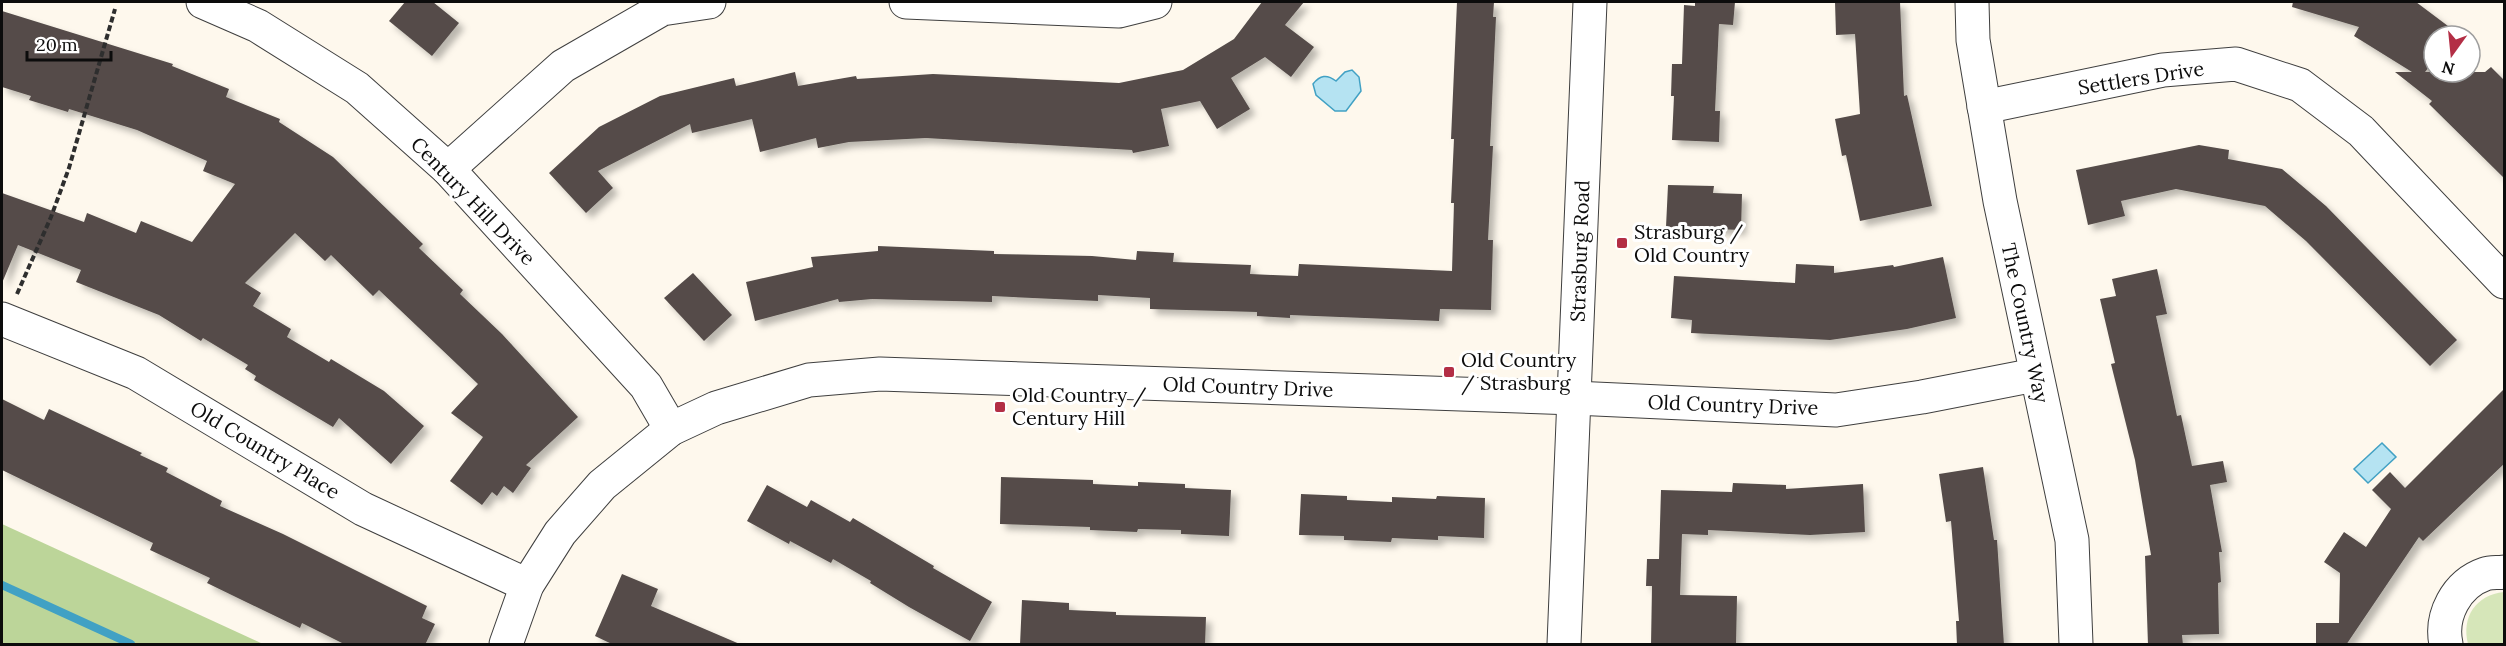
<svg xmlns="http://www.w3.org/2000/svg" width="2506" height="646" font-family="Lora,serif">
<defs>
<filter id="shadow"><feDropShadow dx="5.5" dy="5.5" stdDeviation="3" flood-color="#0004"/></filter>
</defs>
<rect width="100%" height="100%" fill="#fef8ed"/>
<path fill="#d6e6b9" d="M2504,592V644H2468C2461,617 2476,595 2504,592Z"/>
<polygon fill="#bcd599" points="2,524 263,644 2,644"/>
<g fill="#b5e3f2" stroke="#41a1c4" stroke-width="1.5">
<path d="M1352,70L1359,77L1361,91L1346,111H1335L1316,95L1313,84C1320,75 1327,74 1336,81L1345,72Z"/>
<polygon points="2382,443 2396,457 2368,483 2354,469"/>
</g>
<g fill="none" stroke-linecap="round" stroke-linejoin="round">
<polyline stroke="#41a1c4" stroke-width="8" points="2,585 131,644"/>
</g>
<g fill="#544c49" filter="url(#shadow)">
<polygon points="405,2 433,2 459,23 432,56 389,21"/>
<polygon points="1262,2 1304,2 1285,25 1314,47 1291,77 1265,57 1231,78 1250,109 1217,129 1200,101 1161,109 1169,146 1133,153 1132,150 926,138 849,142 818,148 816,138 760,152 752,119 692,133 690,124 598,171 613,188 586,213 549,173 599,127 660,96 734,78 736,86 795,72 798,86 856,76 857,79 933,74 1119,83 1183,70 1234,39"/>
<polygon points="1457,2 1494,2 1493,17 1496,17 1490,146 1493,146 1488,240 1493,240 1491,310 1440,309 1439,321 1290,315 1290,318 1257,316 1257,312 1150,309 1150,298 1098,295 1098,301 992,296 992,302 872,299 839,302 838,299 755,321 746,282 813,267 811,257 878,251 878,246 994,251 994,254 1092,256 1136,260 1137,251 1174,253 1173,262 1251,265 1250,274 1298,276 1299,264 1452,271 1454,203 1451,203 1454,139 1451,139"/>
<polygon points="1695,2 1735,2 1733,25 1719,24 1715,111 1720,111 1719,142 1672,140 1674,96 1671,96 1672,64 1682,64 1684,5 1695,6"/>
<polygon points="1835,2 1900,2 1904,96 1907,95 1932,206 1860,221 1846,155 1842,156 1835,119 1860,114 1855,34 1836,35"/>
<polygon points="2293,2 2416,2 2456,32 2453,36 2434,36 2434,61 2425,72 2485,72 2491,67 2505,81 2505,179 2429,104 2432,101 2395,72 2412,72 2354,36 2359,27 2292,7"/>
<polygon points="2,11 173,64 172,66 229,89 226,97 280,119 279,122 333,157 423,244 419,248 463,290 460,294 502,334 578,417 526,465 531,468 513,493 504,486 497,496 492,492 482,505 450,481 483,437 451,413 478,384 379,290 373,296 331,255 325,261 295,233 245,283 261,293 253,306 291,329 287,337 329,362 331,359 384,391 424,426 391,464 339,418 333,427 254,380 256,376 245,369 248,365 203,338 201,341 159,315 76,282 81,270 18,245 2,283 2,193 84,222 87,213 136,233 141,221 192,242 235,184 203,171 207,161 137,130 69,109 68,112 29,100 31,96 2,87"/>
<polygon points="2199,145 2229,150 2228,159 2282,169 2326,206 2457,340 2430,366 2306,241 2265,206 2176,189 2121,201 2125,216 2088,225 2076,170"/>
<polygon points="1668,185 1714,186 1713,193 1742,194 1741,230 1666,227"/>
<polygon points="1943,257 1956,318 1907,329 1830,340 1691,333 1692,320 1671,318 1674,276 1795,283 1796,264 1834,266 1834,273 1893,265 1894,267"/>
<polygon points="2157,269 2167,314 2156,316 2177,416 2181,415 2192,466 2223,461 2227,482 2210,485 2222,552 2219,552 2221,582 2218,583 2219,634 2182,635 2183,645 2148,645 2145,556 2151,555 2135,460 2111,364 2115,363 2100,299 2116,296 2112,279"/>
<polygon points="693,273 732,315 704,341 664,298"/>
<polygon points="2505,388 2505,463 2423,541 2419,537 2346,645 2316,645 2316,623 2339,623 2340,573 2324,562 2344,532 2366,547 2391,509 2372,490 2390,472 2405,488"/>
<polygon points="2,399 44,420 49,409 142,453 140,455 168,468 166,472 222,501 220,506 283,534 427,606 422,618 435,624 425,645 346,645 302,623 300,628 207,583 210,578 150,550 153,543 2,470"/>
<polygon points="1983,467 1994,540 1997,540 2004,645 1957,645 1956,621 1959,621 1951,521 1946,522 1939,474"/>
<polygon points="1001,477 1093,480 1093,484 1138,486 1138,482 1185,484 1185,488 1231,490 1229,536 1181,534 1181,530 1138,529 1137,532 1090,530 1090,527 1000,524"/>
<polygon points="1733,483 1786,485 1786,489 1863,484 1865,532 1810,535 1708,530 1708,535 1682,534 1680,595 1737,596 1736,645 1651,645 1652,586 1646,586 1647,559 1659,559 1661,490 1732,492"/>
<polygon points="767,485 807,507 811,500 850,522 853,518 934,566 933,568 992,602 970,641 909,607 870,583 871,581 833,559 831,563 790,541 789,544 747,521"/>
<polygon points="1301,494 1347,496 1347,500 1392,502 1392,497 1436,499 1437,496 1485,498 1484,538 1438,536 1438,540 1392,538 1391,542 1344,540 1344,536 1299,535"/>
<polygon points="622,574 658,589 651,606 742,645 614,645 595,636"/>
<polygon points="1022,600 1069,603 1069,610 1116,612 1116,615 1206,617 1205,645 1020,645"/>
</g>
<g fill="none" stroke-linecap="round" stroke-linejoin="round">
<defs>
<g id="minor">
<polyline points="203,2 258,26 357,88 448,169 646,386 671,429"/>
<polyline points="906,2 1119,11 1155,2"/>
<polyline points="1972,2 1973,40 2000,201 2072,540 2076,644"/>
<polyline points="1984,107 2163,70 2236,64 2300,85 2361,131 2504,282"/>
<polyline points="448,169 563,66 662,9 709,2"/>
<polyline points="2,319 136,373 363,509 527,585"/>
<polyline points="506,644 527,585 560,533 602,485 671,429 716,408 809,380 880,374 1574,398 1836,410 1922,397 2035,375"/>
<polyline points="1564,644 1590,2"/>
<path d="M2446,644C2440,616 2456,584 2485,574C2491,572 2498,573 2504,572"/>
</g>
</defs>
<use href="#minor" stroke="#3f3f3f" stroke-width="35"/>
<polyline stroke="#2e2e2e" stroke-width="4" stroke-dasharray="6 3" stroke-linecap="butt" points="17,294 51,217 69,168 115,9"/>
<use href="#minor" stroke="#fff" stroke-width="33"/>
</g>
<g fill="#b32e45" stroke="#fff" stroke-width="2">
<rect x="1616" y="237" width="12" height="12" rx="3"/>
<rect x="1443" y="366" width="12" height="12" rx="3"/>
<rect x="994" y="401" width="12" height="12" rx="3"/>
</g>
<g text-anchor="middle" stroke-width="6" stroke-linejoin="round" paint-order="stroke">
<g font-size="20" fill="#0c0c0c" stroke="#fff">
<text transform="translate(2141 78) rotate(-9)" y="7">Settlers Drive</text>
<text transform="translate(473 201) rotate(46)" y="7">Century Hill Drive</text>
<text transform="translate(1580 251) rotate(-88)" y="7">Strasburg Road</text>
<text transform="translate(2025 323) rotate(78)" y="7">The Country Way</text>
<text transform="translate(1248 387) rotate(2)" y="7">Old Country Drive</text>
<text transform="translate(1733 405) rotate(2)" y="7">Old Country Drive</text>
<text transform="translate(265 450) rotate(31)" y="7">Old Country Place</text>
</g>
<g font-size="20" fill="#0c0c0c" stroke="#fff" text-anchor="start">
<text x="1634" y="239">Strasburg /<tspan x="1634" dy="23">Old Country</tspan></text>
<text x="1461" y="367">Old Country<tspan x="1461" dy="23">/ Strasburg</tspan></text>
<text x="1012" y="402">Old Country /<tspan x="1012" dy="23">Century Hill</tspan></text>
</g>
</g>
<rect width="2506" height="646" fill="none" stroke="#0c0c0c" stroke-width="6"/>
<g transform="translate(2452 54) rotate(195)"><circle r="28" fill="#ffffff" stroke="#9e9e9e" stroke-width="1.5"/>
<path d="M0-4.5L10 22L0 15L-10 22Z" fill="#b32e45"/>
<text y="-9" font-size="16" font-weight="bold" text-anchor="middle" fill="#0c0c0c">N</text>
</g>
<path d="M27 51v9h84v-9" fill="none" stroke="#0c0c0c" stroke-width="3"/>
<text x="36" y="51" font-size="18" fill="#0c0c0c" stroke="#ffffff" stroke-width="4.5" paint-order="stroke">20 m</text>
</svg>
